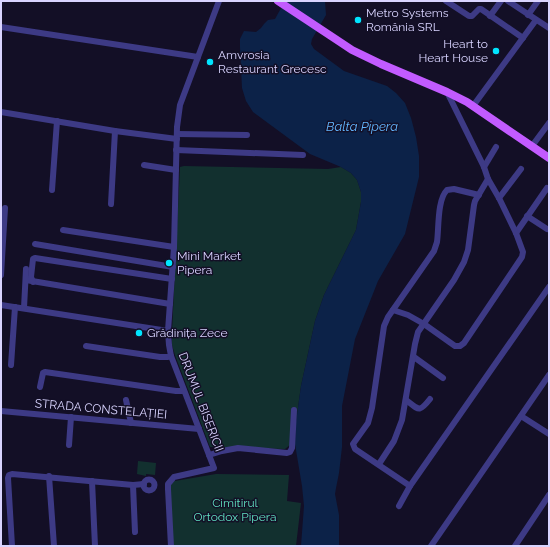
<svg xmlns="http://www.w3.org/2000/svg" width="550" height="547" font-family="Raleway,sans-serif">
<rect width="100%" height="100%" fill="#130f26"/>
<g fill="#12302f">
<polygon points="184,166 328,169 341,167 351,173 357,180 361,192 361,202 356,230 324,295 315,321 301,386 296,422 295,436 290,437 290,445 285,449 210,447 175,355 172,345 172,332 180,167"/>
<polygon points="138,461 156,463 155,475 146,474 146,476 137,474"/>
<polygon points="216,474 289,475 287,501 301,503 296,546 173,546 169,482"/>
</g>
<polygon fill="#0c2248" points="285,1 325,1 326,15 312,39 311,44 314,49 344,71 387,86 396,93 405,103 411,118 416,137 419,156 419,177 405,234 378,281 355,339 342,406 342,447 339,473 336,488 335,494 339,515 339,546 301,546 304,506 302,486 295,444 296,422 301,386 315,321 324,295 356,230 361,202 361,192 357,180 351,173 341,167 310,154 253,112 246,101 242,88 240,47 240,39 244,31 256,32 261,28 264,24 268,20 275,19"/>
<g fill="none" stroke-linecap="round" stroke-linejoin="round">
<g stroke="#3d3a85" stroke-width="6">
<polyline points="446,1 469,16 472,16 479,9 481,9 523,38"/>
<polyline points="508,1 549,28"/>
<polyline points="528,15 538,1"/>
<polyline points="490,16 501,1"/>
<polyline points="1,27 198,57"/>
<polyline points="473,106 536,20"/>
<polyline points="1,112 115,131 177,139"/>
<polyline points="177,134 247,135"/>
<polyline points="532,146 549,123"/>
<polyline points="176,150 303,155"/>
<polyline points="144,165 176,170"/>
<polyline points="484,167 496,147"/>
<polyline points="52,190 57,121"/>
<polyline points="499,198 521,169"/>
<polyline points="111,204 115,131"/>
<polyline points="527,216 547,229"/>
<polyline points="63,230 174,247"/>
<polyline points="516,233 547,188 549,190"/>
<polyline points="35,244 173,267"/>
<polyline points="1,275 5,208"/>
<polyline points="26,280 170,304"/>
<polyline points="33,282 31,277 33,259 35,258 172,279"/>
<polyline points="1,305 168,331"/>
<polyline points="24,308 26,269"/>
<polyline points="393,310 408,315 424,324 455,346 460,346 464,343 522,257 523,252 516,233 499,198 488,179 484,167 447,92"/>
<polyline points="86,346 160,357 168,357 171,356"/>
<polyline points="414,357 443,378"/>
<polyline points="11,365 15,307"/>
<polyline points="40,387 43,373 45,372 176,391 184,391"/>
<polyline points="126,400 131,423"/>
<path d="M406,400C419,410 419,413 430,399"/>
<polyline points="1,411 199,429"/>
<polyline points="521,416 549,434"/>
<polyline points="69,445 71,417"/>
<polyline points="209,455 222,451 238,448 287,453 290,452 292,448 294,410"/>
<polyline points="379,464 394,441 402,420 415,344 418,332 454,280 464,262 468,250 474,205 475,201 488,179"/>
<polyline points="49,476 54,546"/>
<circle cx="149" cy="485" r="5.5"/>
<polyline points="92,481 95,546"/>
<polyline points="133,485 135,532"/>
<path d="M410,486L355,449L353,444L368,423L372,408L384,326L388,317L434,251C435,248 436,245 437,242C439,228 437,200 447,190L454,189L479,195"/>
<polyline points="399,506 410,486 549,287"/>
<polyline points="12,546 8,478 9,475 12,474 133,485 144,484"/>
<polyline points="171,546 168,489 168,484 174,477 214,468 171,356 169,345 168,331 174,247 177,127 180,105 219,1"/>
<polyline points="431,546 549,375"/>
<polyline points="515,546 549,495"/>
</g>
<polyline stroke="#c25bff" stroke-width="8" points="278,1 340,42 352,50 381,64 447,92 467,102 549,158"/>
</g>
<g fill="#00e5ff" stroke="#130f26" stroke-width="1.5">
<circle cx="358" cy="20" r="4"/>
<circle cx="496" cy="51" r="4"/>
<circle cx="210" cy="62" r="4"/>
<circle cx="169" cy="263" r="4"/>
<circle cx="139" cy="333" r="4"/>
</g>
<g text-anchor="middle" stroke-width="3" stroke-linejoin="round" paint-order="stroke">
<g font-size="12" fill="#d9d4ff" stroke="#130f26" text-anchor="start">
<text x="366" y="17">Metro Systems<tspan x="366" dy="14">România SRL</tspan></text>
<text x="488" y="48" text-anchor="end">Heart to<tspan x="488" dy="14">Heart House</tspan></text>
<text x="218" y="59">Amvrosia<tspan x="218" dy="14">Restaurant Grecesc</tspan></text>
<text x="177" y="260">Mini Market<tspan x="177" dy="14">Pipera</tspan></text>
<text x="147" y="337">Grădinița Zece</text>
</g>
<g font-size="12" fill="#d9d4ff" stroke="#130f26">
<text transform="translate(201 402) rotate(69)" y="4">DRUMUL BISERICII</text>
<text transform="translate(101 409) rotate(5)" y="4">STRADA CONSTELAȚIEI</text>
</g>
<g font-size="12" fill="#5fe0c0" stroke="#130f26">
<text x="235" y="507">Cimitirul<tspan x="235" dy="14">Ortodox Pipera</tspan></text>
</g>
<g font-size="13" font-style="italic" fill="#62b6ff" stroke="#130f26">
<text x="362" y="131">Balta Pipera</text>
</g>
</g>
<rect width="550" height="547" fill="none" stroke="#d9d4ff" stroke-width="4"/>
</svg>
